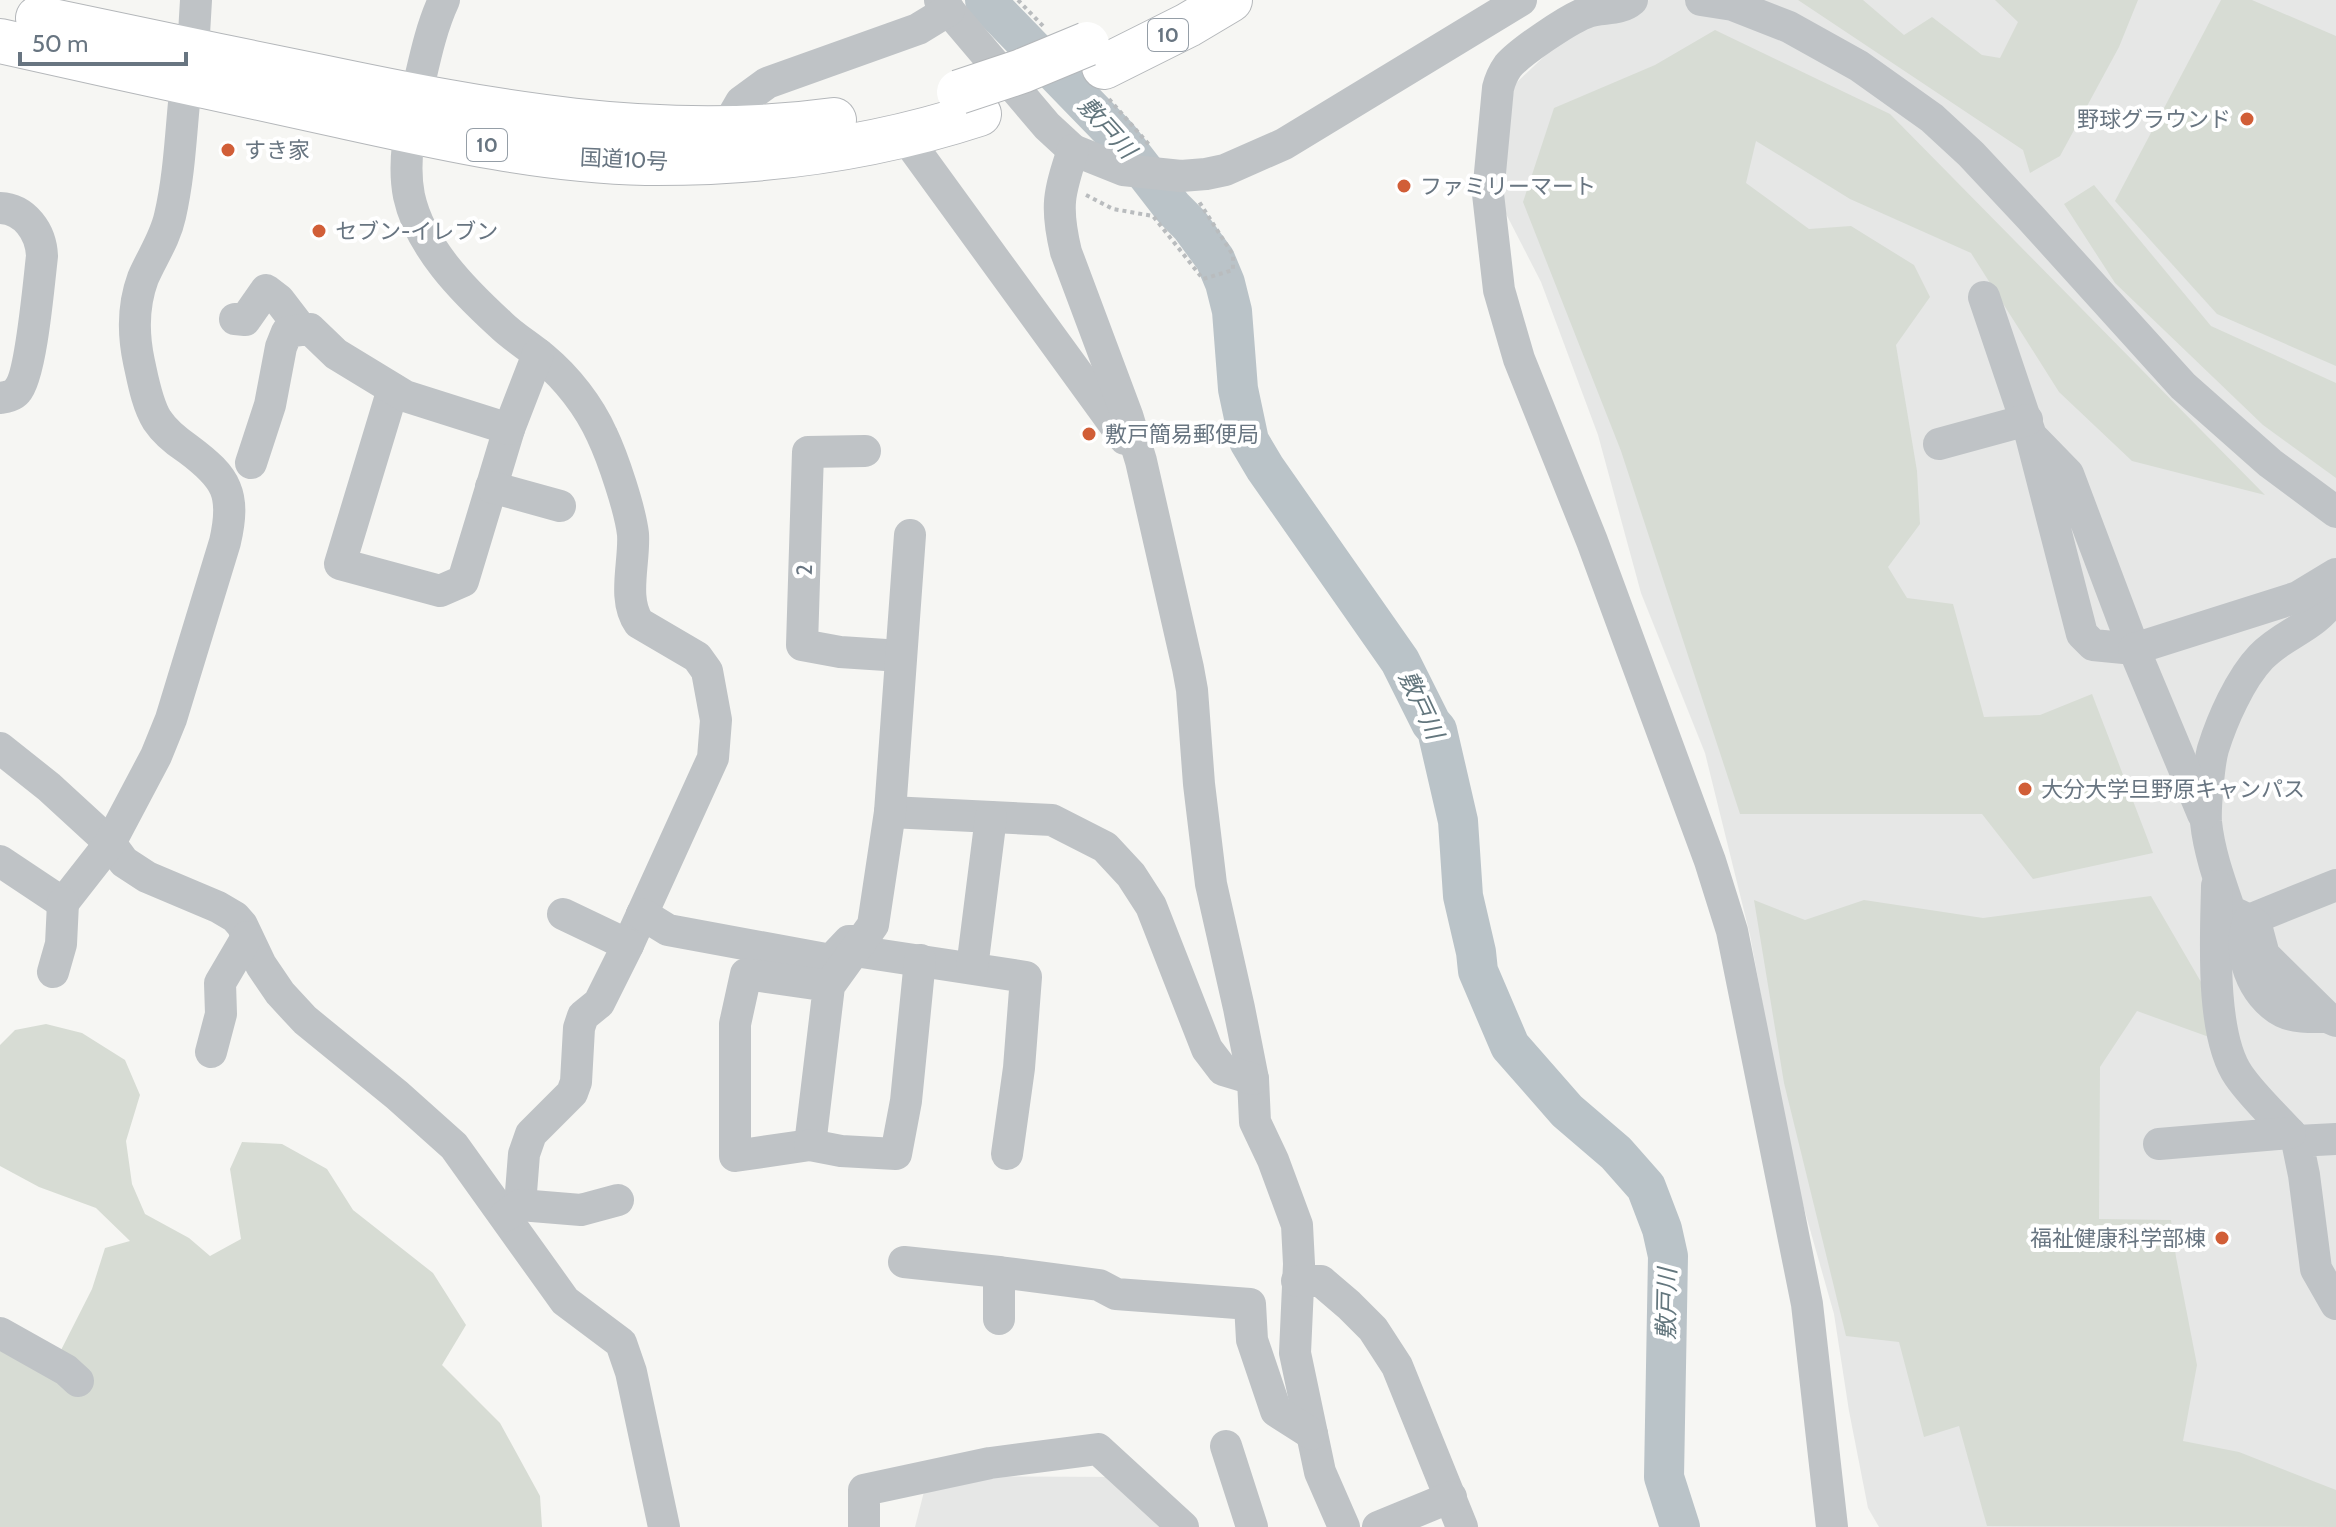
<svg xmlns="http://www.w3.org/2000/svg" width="2336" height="1527" font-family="Cabin,'Noto Sans JP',sans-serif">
<rect width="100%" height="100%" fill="#f6f6f3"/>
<g fill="#e6e7e6">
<polygon points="1649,0 2336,0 2336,1527 1879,1527 1868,1508 1849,1411 1834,1314 1792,1166 1750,935 1705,753 1641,593 1598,435 1541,282 1501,204 1514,85 1572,30"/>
<polygon points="928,1476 1128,1477 1183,1527 915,1527"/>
</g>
<g fill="#d7dcd4">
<polygon points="1798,0 1863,0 1904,35 1932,17 1982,55 2000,58 2018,22 1995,0 2138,0 2119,47 2060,156 2030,173 2023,150"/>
<polygon points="2221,0 2252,0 2336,36 2336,366 2217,314 2115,201"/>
<polygon points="1715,30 1890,114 2265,495 2132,461 2059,392 1971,253 1850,199 1756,141 1746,183 1809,229 1851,226 1914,265 1930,297 1896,345 1917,471 1920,524 1888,567 1907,598 1953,604 1984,717 2040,715 2092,694 2153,853 2033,879 1982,814 1740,814 1621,451 1523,202 1554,108 1655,65"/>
<polygon points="2094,185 2211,326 2336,383 2336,478 2263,425 2115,283 2064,204"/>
<polygon points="2151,896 2208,994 2209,1037 2137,1011 2100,1067 2099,1219 2171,1220 2176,1257 2197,1365 2183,1441 2239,1452 2336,1490 2336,1527 1987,1526 1959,1426 1924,1437 1899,1342 1846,1336 1784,1083 1754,900 1805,920 1864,900 1983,918"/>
<polygon points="46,1024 82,1033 125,1060 140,1095 126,1141 132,1184 145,1214 189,1238 210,1256 241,1239 230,1169 242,1142 282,1144 327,1169 353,1210 433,1273 466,1325 442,1365 500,1423 540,1496 542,1527 0,1527 0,1344 58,1356 92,1289 105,1248 130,1241 96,1208 39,1187 0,1166 0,1045 15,1030"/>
</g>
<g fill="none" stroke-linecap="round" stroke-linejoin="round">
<polyline stroke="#bac3c8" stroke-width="40" points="985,0 1118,137 1173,208 1190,225 1215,259 1225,283 1232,311 1238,389 1249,441 1265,468 1400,661 1431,723 1437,730 1458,821 1463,896 1476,952 1478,971 1510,1046 1567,1111 1616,1153 1646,1187 1662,1229 1668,1256 1664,1477 1680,1527"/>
<defs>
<g id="highway">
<path d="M38,18C130,38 224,57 317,76C488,112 659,144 834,120"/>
<path d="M0,41C114,66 228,92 342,116C442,138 544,161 646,163C759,164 872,149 979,114"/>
<polyline points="1104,67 1188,25 1230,0"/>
</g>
</defs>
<use href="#highway" stroke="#b4b7ba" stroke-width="46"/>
<g stroke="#b9bcbe" stroke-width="4" stroke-dasharray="4 4" stroke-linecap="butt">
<polyline points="1018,0 1044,27"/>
<polyline points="1109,99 1151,147"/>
<polyline points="1086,195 1113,209 1153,216 1203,279 1233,270 1233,255 1198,200"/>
</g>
<g stroke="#bfc3c6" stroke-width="32">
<path d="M444,0C431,28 425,58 418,88C411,122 402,161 409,196C420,247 463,290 500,324C513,337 529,346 543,358C567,378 589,406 602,435C613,458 630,509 633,534C635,562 622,599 639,623L697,657L707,671L716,720L713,758L628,945"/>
<polyline points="940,0 1047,126 1073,150 1123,170 1181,176 1206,174 1225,170 1284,144 1521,0"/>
<path d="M1632,0C1618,12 1601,6 1585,13C1567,20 1520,52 1508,66C1503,73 1500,80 1498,88L1488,194L1499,290L1519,359L1592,541L1710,861L1732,931L1807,1304L1832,1527"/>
<polyline points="1701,0 1733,5 1789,27 1859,66 1932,118 1971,154 2030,217 2183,386 2270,463 2336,512"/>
<polyline points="193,51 196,0"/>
<polyline points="726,128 741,102 767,83 918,29 949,10"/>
<polyline points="904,135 1125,439"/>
<path d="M1073,150C1059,193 1055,206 1066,252L1127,415L1141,461L1188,668L1192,690L1199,784L1211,884L1239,1008L1253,1079L1255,1122L1273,1160L1297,1225L1299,1264L1295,1353L1320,1472L1344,1527"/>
<path d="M0,208C25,209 41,232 42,256C39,281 31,377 17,391C13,396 6,397 0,398"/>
<polyline points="1984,297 2031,436 2068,474 2134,649 2093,645 2082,634 2031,436"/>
<polyline points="235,319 245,320 266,290 279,300 302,330"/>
<polyline points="393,389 340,564 440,591 463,581 509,429"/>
<polyline points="1939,444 2027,420"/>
<polyline points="865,451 808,452 802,645 840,652 901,656"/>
<polyline points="251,463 270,405 281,347 287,332 310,329 336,354 405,396 509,429 538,354"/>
<polyline points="491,487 560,506"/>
<path d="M2336,595C2313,630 2286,631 2261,657C2240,679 2222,720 2213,749C2209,763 2205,808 2206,822C2209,852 2220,882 2230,911L2249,920L2336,885"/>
<polyline points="0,748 49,787 110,843 124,862 147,877 218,907 235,917 242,925 261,965 280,993 305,1020 397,1095 454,1146 565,1301 621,1343 631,1372 664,1527"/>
<polyline points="890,812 1052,820 1105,847 1131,875 1151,906 1207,1049 1223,1070 1253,1079"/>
<polyline points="2203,814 2134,649 2298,597 2336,574"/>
<path d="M0,861L63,903L110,843L156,756L171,719L225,542C236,494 227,478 188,449C176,441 165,432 157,420C147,404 143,380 139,362C133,334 133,305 143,278C152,257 165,239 170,216C180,173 181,127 186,83"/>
<path d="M2217,886C2216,936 2210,1035 2239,1076C2255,1099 2278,1119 2297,1141"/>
<polyline points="642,914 668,930 831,960 849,941 855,941"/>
<polyline points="855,951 1026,977 1019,1068 1007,1154"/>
<polyline points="972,968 991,817"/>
<polyline points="53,972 61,944 63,903"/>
<polyline points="829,986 746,974 735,1024 735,1156 810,1145 829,986 873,925 890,812 910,535"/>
<path d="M2327,1017C2314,1017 2295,1018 2283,1012C2252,996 2236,951 2249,920L2256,925L2264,955L2327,1017L2336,1021"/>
<polyline points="211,1052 221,1014 220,983 247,937"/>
<polyline points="2336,1139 2297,1141 2304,1175 2316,1269 2336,1304"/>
<polyline points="2159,1144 2290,1133"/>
<polyline points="810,1145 841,1151 896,1154 906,1101 920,960"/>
<polyline points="520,1205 524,1154 531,1134 572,1093 576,1082 579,1028 583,1016 599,1003 628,945 563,914"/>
<polyline points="505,1216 520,1205 581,1210 618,1200"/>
<polyline points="904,1262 999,1272"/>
<polyline points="1297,1281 1321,1281 1349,1305 1373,1329 1397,1366 1462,1527"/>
<polyline points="999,1319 999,1272 1099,1285 1116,1294 1250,1304 1252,1340 1276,1411 1312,1434"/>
<polyline points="0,1333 66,1370 78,1381"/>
<polyline points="1226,1446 1252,1527"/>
<polyline points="864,1527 864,1490 990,1463 1098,1449 1183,1527"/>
<polyline points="1378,1527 1451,1497"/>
</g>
<use href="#highway" stroke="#fff" stroke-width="44"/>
<defs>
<polyline id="highway-bridge" points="959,92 1022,71 1087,44"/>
</defs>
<use href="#highway-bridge" stroke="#b4b7ba" stroke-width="46" stroke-linecap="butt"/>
<use href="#highway-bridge" stroke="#fff" stroke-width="44"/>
</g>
<g fill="#d15e37" stroke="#fff" stroke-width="3">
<circle cx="2247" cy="119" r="8"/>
<circle cx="228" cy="150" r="8"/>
<circle cx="1404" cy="186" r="8"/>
<circle cx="319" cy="231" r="8"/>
<circle cx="1089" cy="434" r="8"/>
<circle cx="2025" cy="789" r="8"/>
<circle cx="2222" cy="1238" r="8"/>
</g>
<g text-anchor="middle" stroke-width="8" stroke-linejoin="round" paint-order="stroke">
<g fill="#fff" stroke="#959ea7" stroke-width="2">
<rect x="1148" y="19" width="40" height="32" rx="6"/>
<rect x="467" y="129" width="40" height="32" rx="6"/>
</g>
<g font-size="20" font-weight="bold" fill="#687581">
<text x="1168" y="42">10</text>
<text x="487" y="152">10</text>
</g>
<g font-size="22" fill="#687581" stroke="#fff" text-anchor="start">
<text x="2231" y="127" text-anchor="end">野球グラウンド</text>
<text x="244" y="158">すき家</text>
<text x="1420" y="194">ファミリーマート</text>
<text x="335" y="239">セブン-イレブン</text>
<text x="1105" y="442">敷戸簡易郵便局</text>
<text x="2041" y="797">大分大学旦野原キャンパス</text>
<text x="2206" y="1246" text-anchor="end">福祉健康科学部棟</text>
</g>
<g font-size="22" fill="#687581" stroke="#fff">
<text transform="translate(624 159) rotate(3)" y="8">国道10号</text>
<text transform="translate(804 570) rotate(-88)" y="8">2</text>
</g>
<g font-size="24" font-style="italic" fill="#63767d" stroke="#fff">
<text transform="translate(1107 128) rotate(48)" y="8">敷戸川</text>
<text transform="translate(1421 705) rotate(65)" y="8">敷戸川</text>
<text transform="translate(1667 1304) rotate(-89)" y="8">敷戸川</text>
</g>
</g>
<path d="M20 52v12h166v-12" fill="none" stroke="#687581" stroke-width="4"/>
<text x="32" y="52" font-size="24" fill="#687581" stroke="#ffffff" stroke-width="6" paint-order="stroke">50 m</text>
</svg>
